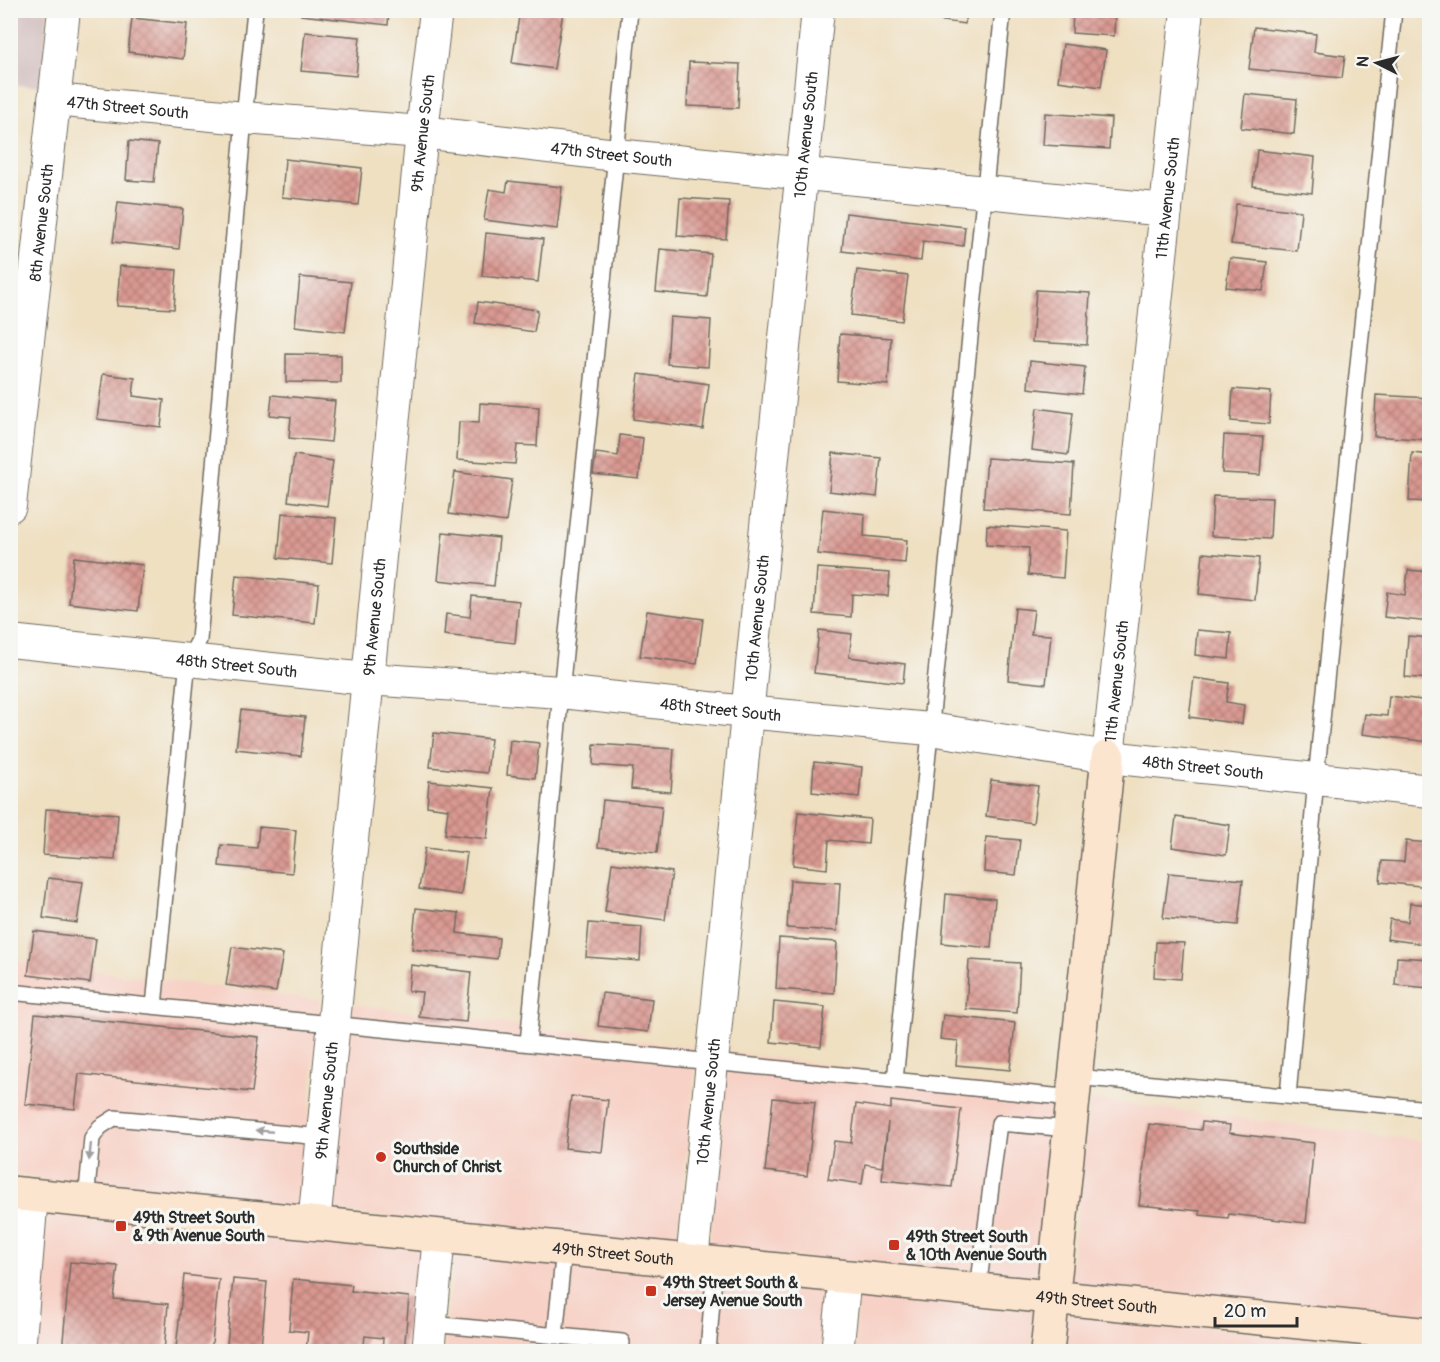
<svg xmlns="http://www.w3.org/2000/svg" width="1440" height="1362" font-family="Pangolin,sans-serif">
<defs>
<pattern id="building-cross-hatch" width="8" height="8" patternUnits="userSpaceOnUse" patternTransform="scale(1.5)"><rect width="8" height="8" fill="#da9992"/><path d="M0 0l8 8M0 8l8-8" fill="none" stroke="#b17d77"/></pattern>
</defs>
<rect width="100%" height="100%" fill="#f6f6f2"/>
<filter id="ink" filterUnits="userSpaceOnUse"><feTurbulence type="fractalNoise" baseFrequency=".0167" numOctaves="2"/><feDisplacementMap in="SourceGraphic" scale="12" xChannelSelector="R" yChannelSelector="G"/><feConvolveMatrix kernelMatrix="1 2 1 2 8 2 1 2 1" color-interpolation-filters="sRGB"/></filter>
<filter id="wash" filterUnits="userSpaceOnUse"><feTurbulence type="fractalNoise" baseFrequency=".008" numOctaves="4" result="noise"/><feDisplacementMap in="SourceGraphic" scale="24" xChannelSelector="R" yChannelSelector="G"/><feGaussianBlur stdDeviation="1.35" result="paint"/><feColorMatrix in="noise" values="0 0 0 0 0 0 0 0 0 0 0 0 0 0 0 0 0 1.4 0 .05"/><feComposite in="paint" operator="in"/></filter>
<g filter="url(#wash)">
<rect width="100%" height="100%" fill="#efe0c2"/>
<g fill="#f7d1c6">
<polygon points="10,960 320,1000 299,1208 48,1181 11,1171"/>
<polygon points="351,1004 697,1048 677,1246 331,1211"/>
<polygon points="729,1052 1057,1095 1038,1282 709,1249"/>
<polygon points="1089,1099 1429,1142 1429,1321 1069,1285"/>
<polygon points="47,1211 422,1249 412,1351 35,1352"/>
<polygon points="454,1252 828,1289 821,1351 444,1352"/>
<polygon points="859,1292 1035,1310 1031,1351 853,1352"/>
<polygon points="1066,1313 1368,1343 1367,1352 1063,1352"/>
</g>
<polygon fill="#d2bfbf" points="10,11 48,11 40,86 11,85"/>
<g id="blocks">
<g fill="url(#building-cross-hatch)">
<polygon points="302,10 389,10 388,25 301,15"/>
<polygon points="520,10 563,12 554,69 512,63"/>
<polygon points="878,10 967,10 965,24 877,12"/>
<polygon points="1073,10 1115,10 1114,36 1072,33"/>
<polygon points="132,18 187,24 183,59 128,52"/>
<polygon points="1254,27 1316,34 1314,52 1345,56 1342,78 1249,69"/>
<polygon points="305,32 360,37 356,76 301,71"/>
<polygon points="1063,44 1106,50 1101,87 1058,81"/>
<polygon points="689,62 740,64 738,108 687,106"/>
<polygon points="1245,94 1297,99 1294,134 1241,128"/>
<polygon points="1045,113 1111,118 1109,149 1043,145"/>
<polygon points="129,141 158,144 154,182 126,180"/>
<polygon points="1257,150 1315,157 1312,193 1253,186"/>
<polygon points="285,159 362,168 358,205 282,197"/>
<polygon points="1427,178 1430,179 1430,200 1424,199"/>
<polygon points="508,181 562,187 557,229 484,220 489,189 506,192"/>
<polygon points="680,198 729,201 726,239 677,236"/>
<polygon points="118,202 183,209 179,249 113,242"/>
<polygon points="1236,204 1301,211 1297,251 1231,244"/>
<polygon points="846,213 965,227 963,246 923,241 921,261 842,251"/>
<polygon points="486,233 543,239 538,282 482,276"/>
<polygon points="660,249 711,254 707,297 656,292"/>
<polygon points="1230,258 1267,262 1263,291 1226,287"/>
<polygon points="120,266 177,270 174,309 117,306"/>
<polygon points="857,270 908,276 902,321 851,315"/>
<polygon points="300,277 351,282 345,332 295,326"/>
<polygon points="1036,290 1090,293 1087,345 1032,342"/>
<polygon points="478,302 538,310 534,332 475,323"/>
<polygon points="670,317 711,320 708,367 667,364"/>
<polygon points="840,334 891,338 888,385 837,381"/>
<polygon points="286,354 341,355 341,383 286,382"/>
<polygon points="1030,361 1085,367 1082,394 1028,388"/>
<polygon points="103,374 135,378 133,396 164,400 161,427 97,419"/>
<polygon points="639,374 709,384 703,429 633,419"/>
<polygon points="1233,389 1271,392 1269,424 1231,421"/>
<polygon points="272,395 335,401 331,442 289,438 291,417 270,415"/>
<polygon points="1376,395 1430,398 1430,440 1374,436"/>
<polygon points="480,403 539,407 537,446 517,445 515,464 457,460 459,422 479,423"/>
<polygon points="1037,408 1073,413 1068,455 1032,450"/>
<polygon points="620,435 643,438 639,479 593,474 596,453 618,456"/>
<polygon points="1224,435 1263,437 1260,475 1222,473"/>
<polygon points="833,453 881,458 877,497 829,491"/>
<polygon points="1412,453 1430,455 1430,502 1409,501"/>
<polygon points="294,455 333,461 327,506 288,501"/>
<polygon points="987,458 1074,464 1071,514 983,508"/>
<polygon points="455,472 512,480 506,522 449,514"/>
<polygon points="1213,496 1272,498 1270,539 1211,536"/>
<polygon points="823,509 865,514 864,536 907,540 905,563 818,554"/>
<polygon points="282,513 336,518 332,563 278,558"/>
<polygon points="987,525 1066,531 1063,578 1028,575 1029,548 986,545"/>
<polygon points="443,532 499,538 494,586 438,580"/>
<polygon points="1203,553 1259,558 1255,600 1199,594"/>
<polygon points="74,557 143,565 138,611 69,603"/>
<polygon points="817,568 890,573 888,596 852,594 851,617 814,614"/>
<polygon points="1408,570 1430,572 1430,622 1384,617 1387,592 1405,595"/>
<polygon points="236,575 319,584 315,623 232,615"/>
<polygon points="472,596 519,601 515,643 444,635 446,614 470,617"/>
<polygon points="1015,608 1034,610 1031,634 1051,635 1046,684 1008,680"/>
<polygon points="647,611 703,619 697,664 640,656"/>
<polygon points="819,630 852,634 849,657 905,664 903,683 814,673"/>
<polygon points="1197,630 1231,633 1229,659 1195,655"/>
<polygon points="1408,636 1430,638 1430,679 1405,677"/>
<polygon points="1194,678 1229,683 1226,702 1244,705 1242,724 1189,717"/>
<polygon points="1389,696 1430,701 1430,742 1362,734 1365,714 1387,716"/>
<polygon points="241,710 305,717 301,756 236,749"/>
<polygon points="434,733 491,739 487,773 430,767"/>
<polygon points="510,740 539,743 535,778 507,775"/>
<polygon points="594,744 674,749 671,792 631,789 633,768 593,765"/>
<polygon points="814,762 862,767 859,797 812,792"/>
<polygon points="991,780 1038,786 1033,823 986,816"/>
<polygon points="429,781 493,788 487,839 445,834 448,809 427,806"/>
<polygon points="603,800 662,806 657,853 598,847"/>
<polygon points="46,809 118,814 115,860 43,855"/>
<polygon points="798,812 870,819 868,844 829,840 827,869 793,865"/>
<polygon points="1176,817 1230,825 1226,855 1172,847"/>
<polygon points="259,827 296,830 292,873 219,866 221,845 257,848"/>
<polygon points="986,837 1020,840 1016,875 984,872"/>
<polygon points="1406,841 1430,843 1430,887 1380,882 1382,861 1404,862"/>
<polygon points="425,848 467,853 461,895 419,889"/>
<polygon points="612,863 672,872 665,920 605,912"/>
<polygon points="1169,873 1243,880 1238,925 1163,918"/>
<polygon points="48,878 83,882 77,923 43,918"/>
<polygon points="790,880 840,883 837,931 787,928"/>
<polygon points="946,894 995,899 991,948 942,943"/>
<polygon points="1410,903 1430,905 1430,945 1387,939 1390,919 1408,922"/>
<polygon points="416,908 459,913 457,933 499,938 497,959 412,949"/>
<polygon points="589,923 642,927 640,961 586,957"/>
<polygon points="34,931 96,939 90,983 28,975"/>
<polygon points="779,938 837,942 834,993 776,989"/>
<polygon points="1156,942 1184,943 1181,979 1154,977"/>
<polygon points="232,947 283,954 276,992 226,985"/>
<polygon points="1397,957 1430,959 1430,988 1395,985"/>
<polygon points="969,960 1020,963 1017,1013 966,1009"/>
<polygon points="411,965 471,972 466,1022 419,1017 422,992 408,991"/>
<polygon points="602,993 652,999 648,1032 598,1026"/>
<polygon points="774,1002 825,1007 821,1047 771,1042"/>
<polygon points="35,1014 259,1037 252,1092 79,1074 75,1109 25,1104"/>
<polygon points="943,1015 1015,1023 1010,1070 956,1065 958,1041 940,1039"/>
<polygon points="571,1096 608,1100 602,1152 565,1148"/>
<polygon points="773,1098 815,1102 807,1176 765,1171"/>
<polygon points="891,1101 961,1109 952,1187 882,1180 888,1122 882,1167 865,1164 862,1184 828,1179 834,1141 851,1143 856,1104 891,1109"/>
<polygon points="1202,1122 1230,1125 1229,1133 1314,1143 1306,1223 1229,1214 1228,1218 1200,1215 1200,1211 1139,1205 1149,1124 1201,1130"/>
<polygon points="70,1262 118,1266 114,1299 168,1304 164,1352 62,1352"/>
<polygon points="184,1275 219,1279 211,1352 176,1348"/>
<polygon points="233,1279 267,1282 261,1347 227,1344"/>
<polygon points="293,1279 352,1285 351,1291 409,1297 404,1352 382,1352 383,1338 365,1336 363,1352 306,1352 308,1332 289,1330"/>
</g>
</g>
</g>
<g filter="url(#ink)">
<use href="#blocks" fill-opacity="0" stroke="#706a60" stroke-width="1.5"/>
<g fill="none" stroke-linecap="round" stroke-linejoin="round">
<defs>
<g id="lane">
<polyline points="10,992 1073,1098"/>
<polyline points="154,1006 188,660 199,640 244,118 255,10"/>
<polyline points="528,1043 561,692 616,155 630,10"/>
<polyline points="1075,1077 1430,1109"/>
<polyline points="895,1080 1003,10"/>
<polyline points="1288,1096 1316,779 1394,10"/>
<polyline points="86,1201 92,1138 100,1127 114,1118 322,1137"/>
<polyline points="978,1290 999,1123 1070,1129"/>
<polyline points="431,1324 622,1342 621,1352"/>
<polyline points="555,1336 564,1249"/>
<polyline points="708,1352 715,1264"/>
</g>
<g id="street">
<path id="s1" d="M54,100L244,118L422,132L616,155L1166,210"/>
<path id="s2" d="M10,506L64,10"/>
<path id="s3" d="M10,641L367,679L561,692L746,712L930,729L1108,757L1430,791"/>
<path id="s4" d="M1108,757L1187,10"/>
<path id="s5" d="M314,1224L422,132L436,10"/>
<path id="s6" d="M692,1261L818,10"/>
<polyline points="19,1352 32,1196"/>
<polyline points="428,1352 439,1236"/>
<polyline points="837,1352 845,1277"/>
</g>
<g id="secondary">
<path id="s7" d="M10,1193L1430,1335"/>
<polyline points="1047,1352 1108,757"/>
</g>
</defs>
<use href="#lane" stroke="#706a60" stroke-width="18"/>
<use href="#street" stroke="#706a60" stroke-width="34"/>
<use href="#secondary" stroke="#706a60" stroke-width="36"/>
<use href="#lane" stroke="#fff" stroke-width="15"/>
<use href="#street" stroke="#fff" stroke-width="32"/>
<use href="#secondary" stroke="#fce5cf" stroke-width="33"/>
</g>
<defs><path id="oneway-solid" d="M-6-.8H1V-3.2L6.5 0L1 3.2V.8H-6Z" transform="scale(1.5)"/></defs>
<g fill="#a0a0a0">
<use href="#oneway-solid" transform="translate(264 1131) rotate(-175)"/>
<use href="#oneway-solid" transform="translate(90 1152) rotate(96)"/>
</g>
</g>
<g fill="#c8321e" stroke="#f6f6f2" stroke-width="2">
<circle cx="381" cy="1157" r="6"/>
<rect x="115" y="1220" width="12" height="12" rx="3"/>
<rect x="888" y="1239" width="12" height="12" rx="3"/>
<rect x="645" y="1285" width="12" height="12" rx="3"/>
</g>
<g text-anchor="middle" stroke-width="6" stroke-linejoin="round" paint-order="stroke">
<g font-size="16" fill="#2b2b2b" stroke="#f6f6f2">
<text dy="6" stroke="none"><textPath href="#s1" startOffset="74">47th Street South</textPath></text>
<text dy="6" stroke="none"><textPath href="#s5" startOffset="1096">9th Avenue South</textPath></text>
<text dy="6" stroke="none"><textPath href="#s6" startOffset="1132">10th Avenue South</textPath></text>
<text dy="6" stroke="none"><textPath href="#s1" startOffset="560">47th Street South</textPath></text>
<text dy="6" stroke="none"><textPath href="#s4" startOffset="562">11th Avenue South</textPath></text>
<text dy="6" stroke="none"><textPath href="#s2" startOffset="285">8th Avenue South</textPath></text>
<text dy="6" stroke="none"><textPath href="#s5" startOffset="610">9th Avenue South</textPath></text>
<text dy="6" stroke="none"><textPath href="#s6" startOffset="646">10th Avenue South</textPath></text>
<text dy="6" stroke="none"><textPath href="#s3" startOffset="228">48th Street South</textPath></text>
<text dy="6" stroke="none"><textPath href="#s4" startOffset="76">11th Avenue South</textPath></text>
<text dy="6" stroke="none"><textPath href="#s3" startOffset="714">48th Street South</textPath></text>
<text dy="6" stroke="none"><textPath href="#s3" startOffset="1200">48th Street South</textPath></text>
<text dy="6" stroke="none"><textPath href="#s5" startOffset="124">9th Avenue South</textPath></text>
<text dy="6" stroke="none"><textPath href="#s6" startOffset="160">10th Avenue South</textPath></text>
<text dy="6" stroke="none"><textPath href="#s7" startOffset="606">49th Street South</textPath></text>
<text dy="6" stroke="none"><textPath href="#s7" startOffset="1092">49th Street South</textPath></text>
</g>
<g font-size="16" font-weight="bold" fill="#2b2b2b" stroke="#f6f6f2" text-anchor="start">
<text x="393" y="1154">Southside<tspan x="393" dy="18">Church of Christ</tspan></text>
<text x="133" y="1223">49th Street South<tspan x="133" dy="18">&amp; 9th Avenue South</tspan></text>
<text x="906" y="1242">49th Street South<tspan x="906" dy="18">&amp; 10th Avenue South</tspan></text>
<text x="663" y="1288">49th Street South &amp;<tspan x="663" dy="18">Jersey Avenue South</tspan></text>
</g>
</g>
<rect width="1440" height="1362" fill="none" stroke="#f6f6f2" stroke-width="36"/>
<g transform="translate(1377 63) rotate(276)" stroke="#f6f6f2" stroke-width="4.5" paint-order="stroke">
<path d="M0-4.5L10 22L0 15L-10 22Z" fill="#2b2b2b"/>
<text y="-9" font-size="16" font-weight="bold" text-anchor="middle" fill="#2b2b2b">N</text>
</g>
<path d="M1215 1317v9h82v-9" fill="none" stroke="#2b2b2b" stroke-width="3"/>
<text x="1224" y="1317" font-size="18" fill="#2b2b2b" stroke="#f6f6f2" stroke-width="4.5" paint-order="stroke">20 m</text>
</svg>
